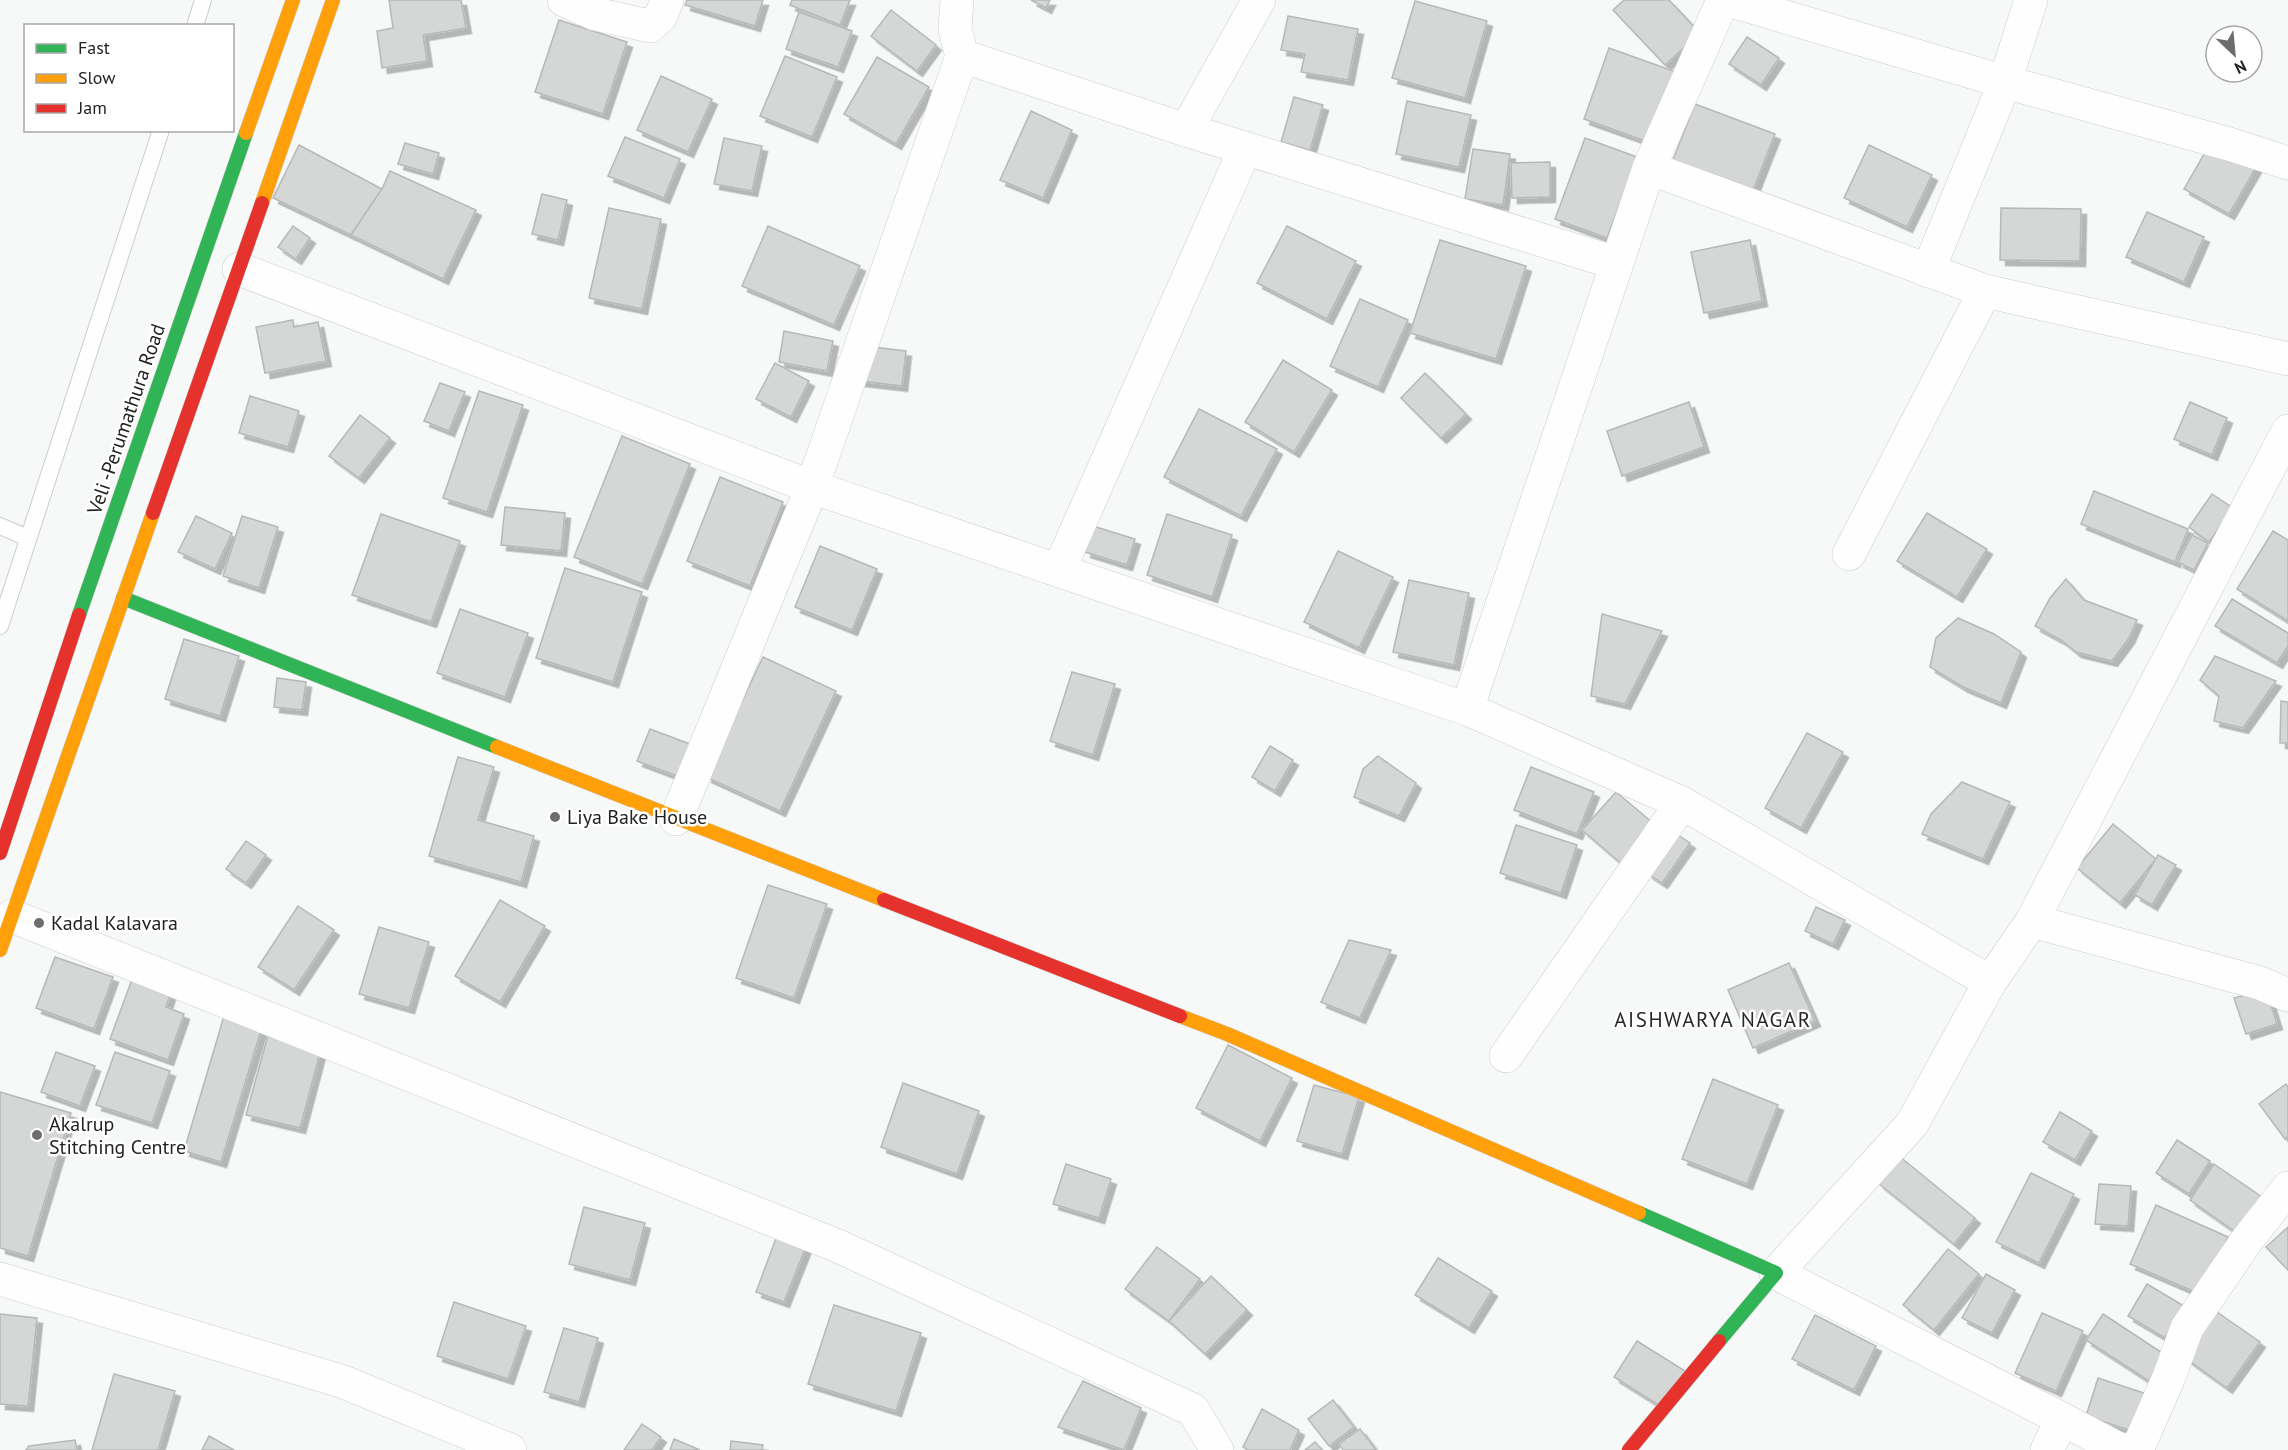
<svg xmlns="http://www.w3.org/2000/svg" width="2288" height="1450" font-family="'PT Sans',sans-serif">
<defs>
<filter id="shadow"><feDropShadow dx="5.5" dy="5.5" stdDeviation="0" flood-color="#0004"/></filter>
</defs>
<rect width="100%" height="100%" fill="#f6f9f7"/>
<g fill="#d4d7d6" stroke="#b6b9b8" stroke-width="1.5" filter="url(#shadow)">
<polygon points="389,0 461,0 466,28 423,35 427,61 382,68 377,31 393,28"/>
<polygon points="687,0 763,0 755,26 685,5"/>
<polygon points="792,0 850,0 840,25 790,5"/>
<polygon points="1031,0 1050,0 1046,8"/>
<polygon points="1624,0 1669,0 1700,33 1665,65 1613,10"/>
<polygon points="1415,1 1487,21 1465,98 1392,78"/>
<polygon points="891,10 936,45 917,71 871,36"/>
<polygon points="799,12 852,31 838,67 786,49"/>
<polygon points="1288,16 1358,29 1348,80 1301,72 1305,54 1281,50"/>
<polygon points="559,20 627,42 603,114 535,92"/>
<polygon points="1747,37 1779,58 1761,85 1729,64"/>
<polygon points="1609,48 1676,72 1651,143 1584,119"/>
<polygon points="785,56 837,77 812,137 760,116"/>
<polygon points="877,57 929,87 896,144 844,114"/>
<polygon points="661,76 712,99 688,152 637,130"/>
<polygon points="1294,97 1323,105 1310,150 1281,142"/>
<polygon points="1407,101 1471,115 1459,167 1396,154"/>
<polygon points="1695,104 1775,134 1753,190 1673,160"/>
<polygon points="1031,111 1072,130 1043,198 1000,180"/>
<polygon points="625,137 680,159 664,198 608,176"/>
<polygon points="724,138 762,146 752,191 714,184"/>
<polygon points="1585,138 1637,157 1607,238 1555,219"/>
<polygon points="2211,142 2256,167 2229,214 2184,189"/>
<polygon points="405,143 439,153 433,174 398,164"/>
<polygon points="299,145 382,189 351,235 273,198"/>
<polygon points="1869,145 1932,175 1907,227 1844,198"/>
<polygon points="1473,149 1510,154 1503,205 1465,199"/>
<polygon points="1550,162 1550,197 1512,198 1511,163"/>
<polygon points="390,171 476,210 443,279 351,235 382,189"/>
<polygon points="542,194 567,200 558,240 532,234"/>
<polygon points="609,208 661,219 642,309 589,298"/>
<polygon points="2001,208 2081,209 2080,261 2000,260"/>
<polygon points="2147,212 2204,237 2184,282 2126,257"/>
<polygon points="293,226 310,238 296,259 278,247"/>
<polygon points="768,226 860,266 834,325 742,286"/>
<polygon points="1287,226 1356,261 1327,319 1257,283"/>
<polygon points="1440,240 1526,266 1496,359 1410,333"/>
<polygon points="1750,240 1762,301 1704,313 1691,252"/>
<polygon points="1360,299 1408,320 1378,387 1330,366"/>
<polygon points="293,320 294,327 318,322 326,361 265,373 256,327"/>
<polygon points="784,331 833,341 827,371 779,362"/>
<polygon points="864,346 906,351 902,386 860,381"/>
<polygon points="1283,360 1332,390 1294,452 1245,422"/>
<polygon points="775,363 809,381 791,417 756,399"/>
<polygon points="1425,373 1466,414 1441,438 1401,398"/>
<polygon points="440,383 465,392 449,431 424,421"/>
<polygon points="479,391 523,405 487,512 443,498"/>
<polygon points="250,396 299,411 288,447 239,433"/>
<polygon points="1689,402 1704,447 1622,476 1607,431"/>
<polygon points="2190,402 2227,418 2212,455 2174,439"/>
<polygon points="1199,409 1277,449 1241,516 1164,477"/>
<polygon points="360,415 390,438 359,478 329,456"/>
<polygon points="622,436 690,464 642,584 574,557"/>
<polygon points="720,477 783,502 750,586 687,561"/>
<polygon points="2094,491 2188,529 2175,562 2081,524"/>
<polygon points="2212,494 2233,508 2209,542 2189,527"/>
<polygon points="505,507 565,513 561,551 501,545"/>
<polygon points="1927,513 1987,549 1957,597 1897,561"/>
<polygon points="381,514 460,541 431,622 352,595"/>
<polygon points="1167,514 1232,535 1212,597 1147,575"/>
<polygon points="196,516 232,533 215,569 178,552"/>
<polygon points="242,516 278,527 259,588 223,576"/>
<polygon points="1093,526 1135,539 1127,565 1085,552"/>
<polygon points="2273,531 2288,540 2288,621 2237,589"/>
<polygon points="2192,535 2208,543 2194,570 2178,562"/>
<polygon points="820,546 877,569 852,630 795,607"/>
<polygon points="1338,551 1393,577 1359,648 1304,622"/>
<polygon points="565,568 642,592 613,682 536,658"/>
<polygon points="2066,579 2084,600 2137,620 2129,638 2112,661 2076,652 2061,640 2035,626 2050,598"/>
<polygon points="1409,580 1469,593 1454,665 1393,652"/>
<polygon points="2232,599 2288,633 2288,646 2277,663 2215,626"/>
<polygon points="460,609 528,633 505,697 437,673"/>
<polygon points="1602,614 1662,631 1625,704 1591,696"/>
<polygon points="1958,618 1994,634 2021,652 2001,703 1963,687 1930,667 1936,638"/>
<polygon points="184,639 239,656 220,716 165,699"/>
<polygon points="2215,656 2276,681 2243,728 2214,721 2219,696 2200,680"/>
<polygon points="763,657 836,691 780,811 706,777"/>
<polygon points="1072,672 1115,684 1093,755 1050,741"/>
<polygon points="277,678 306,682 302,710 274,707"/>
<polygon points="2281,701 2288,702 2288,743 2280,743"/>
<polygon points="650,729 698,747 685,779 637,761"/>
<polygon points="1807,733 1843,752 1801,828 1765,808"/>
<polygon points="1270,746 1293,760 1275,791 1252,777"/>
<polygon points="1378,756 1416,783 1399,816 1354,797 1363,769"/>
<polygon points="458,757 494,767 478,820 534,836 521,882 429,856"/>
<polygon points="1531,767 1594,792 1577,834 1514,810"/>
<polygon points="1962,782 2010,802 1983,859 1922,834 1931,814"/>
<polygon points="1616,792 1658,827 1624,866 1582,830"/>
<polygon points="2113,824 2156,859 2120,903 2077,868"/>
<polygon points="1516,825 1577,845 1561,893 1500,873"/>
<polygon points="1675,833 1690,843 1662,883 1647,873"/>
<polygon points="246,841 266,855 246,883 226,869"/>
<polygon points="2158,855 2176,865 2152,905 2135,895"/>
<polygon points="768,885 827,904 794,998 736,978"/>
<polygon points="500,900 545,926 500,1002 455,976"/>
<polygon points="298,906 334,930 294,990 258,967"/>
<polygon points="1816,907 1845,920 1833,944 1805,931"/>
<polygon points="379,927 429,942 409,1008 359,994"/>
<polygon points="1349,940 1391,950 1360,1018 1321,1002"/>
<polygon points="55,957 113,977 94,1029 36,1008"/>
<polygon points="1789,963 1815,1021 1753,1048 1728,990"/>
<polygon points="134,974 172,988 166,1007 184,1014 168,1060 110,1039"/>
<polygon points="2266,989 2277,1024 2246,1034 2234,998"/>
<polygon points="224,1016 262,1027 221,1162 184,1151"/>
<polygon points="268,1035 321,1049 300,1128 246,1115"/>
<polygon points="1228,1045 1292,1078 1260,1141 1196,1108"/>
<polygon points="56,1052 95,1066 80,1106 41,1092"/>
<polygon points="115,1052 170,1071 152,1123 96,1105"/>
<polygon points="1713,1079 1778,1105 1747,1184 1682,1159"/>
<polygon points="903,1083 979,1111 957,1174 881,1147"/>
<polygon points="2286,1084 2288,1087 2288,1136 2285,1139 2259,1104"/>
<polygon points="1314,1085 1359,1097 1342,1154 1297,1141"/>
<polygon points="0,1092 71,1113 28,1256 0,1248"/>
<polygon points="2060,1112 2092,1131 2075,1160 2043,1142"/>
<polygon points="2177,1140 2210,1161 2189,1194 2156,1173"/>
<polygon points="1899,1156 1975,1218 1954,1244 1878,1183"/>
<polygon points="1066,1164 1111,1179 1099,1218 1053,1204"/>
<polygon points="2214,1164 2262,1197 2237,1233 2190,1200"/>
<polygon points="2031,1173 2074,1194 2039,1263 1996,1242"/>
<polygon points="2099,1184 2131,1186 2128,1226 2095,1224"/>
<polygon points="2156,1205 2228,1237 2202,1295 2130,1264"/>
<polygon points="584,1207 645,1223 630,1280 569,1264"/>
<polygon points="2288,1227 2288,1270 2266,1247"/>
<polygon points="778,1233 807,1244 784,1302 756,1292"/>
<polygon points="1157,1247 1200,1279 1169,1321 1125,1289"/>
<polygon points="1948,1249 1979,1274 1934,1330 1903,1305"/>
<polygon points="1438,1258 1492,1291 1469,1328 1415,1295"/>
<polygon points="1986,1274 2015,1290 1992,1333 1962,1318"/>
<polygon points="1211,1276 1247,1310 1205,1354 1169,1321"/>
<polygon points="2147,1284 2184,1306 2165,1338 2128,1316"/>
<polygon points="454,1302 526,1326 508,1379 437,1356"/>
<polygon points="834,1305 921,1333 896,1411 808,1384"/>
<polygon points="2217,1312 2260,1342 2227,1388 2184,1357"/>
<polygon points="2042,1313 2083,1331 2056,1391 2015,1373"/>
<polygon points="0,1314 37,1318 28,1406 0,1404"/>
<polygon points="2103,1314 2170,1358 2152,1383 2086,1340"/>
<polygon points="1815,1315 1876,1346 1854,1390 1792,1359"/>
<polygon points="564,1328 598,1338 579,1402 544,1392"/>
<polygon points="1637,1341 1685,1371 1662,1407 1614,1377"/>
<polygon points="114,1374 175,1391 158,1450 92,1450"/>
<polygon points="2098,1378 2147,1394 2135,1432 2086,1416"/>
<polygon points="1083,1381 1141,1408 1124,1450 1058,1427"/>
<polygon points="1333,1400 1354,1427 1329,1446 1308,1419"/>
<polygon points="1262,1409 1299,1430 1290,1450 1248,1450 1243,1447"/>
<polygon points="642,1424 661,1437 652,1450 624,1450"/>
<polygon points="1360,1429 1376,1450 1343,1450 1339,1444"/>
<polygon points="209,1436 234,1450 202,1450"/>
<polygon points="674,1439 700,1450 670,1450"/>
<polygon points="75,1440 77,1450 26,1450 29,1446"/>
<polygon points="731,1441 763,1445 762,1450 730,1450"/>
<polygon points="1315,1442 1322,1450 1305,1450"/>
</g>
<g fill="none" stroke-linecap="round" stroke-linejoin="round">
<defs>
<g id="lane">
<polyline points="195,26 203,0"/>
<polyline points="0,526 28,538"/>
<polyline points="0,626 161,130"/>
</g>
<g id="street">
<polyline points="564,0 595,14 650,26 661,16 667,0"/>
<polyline points="957,0 955,29 962,56 1186,130 1616,263"/>
<polyline points="1728,0 2005,82 2229,144 2288,163"/>
<polyline points="1186,130 1259,0"/>
<polyline points="1649,168 1723,0"/>
<polyline points="239,269 812,487 1467,709 1682,803 1990,982"/>
<polyline points="1928,271 2005,82 2031,0"/>
<polyline points="1849,554 1985,291"/>
<polyline points="1059,570 1245,149"/>
<polyline points="1467,709 1649,168 1985,291 2288,359"/>
<polyline points="676,819 812,487 962,56"/>
<polyline points="12,916 838,1246 1193,1410 1217,1450"/>
<polyline points="2032,921 2260,983 2288,995"/>
<polyline points="1506,1056 1682,803"/>
<polyline points="0,1279 341,1381 510,1450"/>
<polyline points="2062,1419 2119,1449 2128,1450"/>
<polyline points="2047,1450 2062,1419 1776,1273 1912,1124 1990,982 2032,921 2288,431"/>
<polyline points="2137,1450 2169,1377 2187,1328 2247,1240 2288,1188"/>
</g>
<g id="fast">
<polyline points="123,598 497,747"/>
<polyline points="79,615 246,133"/>
<polyline points="1639,1213 1776,1273 1719,1341"/>
</g>
<g id="slow">
<polyline points="246,133 293,0"/>
<polyline points="262,203 333,0"/>
<polyline points="497,747 884,900"/>
<polyline points="0,950 153,513"/>
<polyline points="1180,1016 1227,1034 1639,1213"/>
</g>
<g id="jam">
<polyline points="153,513 262,203"/>
<polyline points="0,853 79,615"/>
<polyline points="884,900 1180,1016"/>
<polyline points="1629,1450 1719,1341"/>
</g>
</defs>
<use href="#lane" stroke="#cbcecc" stroke-width="18"/>
<use href="#street" stroke="#cbcecc" stroke-width="34"/>
<use href="#fast" stroke="#cbcecc" stroke-width="15"/>
<use href="#slow" stroke="#cbcecc" stroke-width="15"/>
<use href="#jam" stroke="#cbcecc" stroke-width="15"/>
<use href="#lane" stroke="#fefefe" stroke-width="16"/>
<use href="#street" stroke="#fefefe" stroke-width="33"/>
<use href="#fast" stroke="#30b455" stroke-width="14"/>
<use href="#slow" stroke="#ff9f0a" stroke-width="14"/>
<use href="#jam" stroke="#e5322d" stroke-width="14"/>
</g>
<g fill="#6c6e6c" stroke="#fff" stroke-width="2">
<circle cx="555" cy="817" r="6"/>
<circle cx="39" cy="923" r="6"/>
<circle cx="37" cy="1135" r="6"/>
</g>
<g text-anchor="middle" stroke-width="5" stroke-linejoin="round" paint-order="stroke">
<g font-size="20" fill="#212321" stroke="#fff">
<text transform="translate(126 419) rotate(-71)" y="7">Veli -Perumathura Road</text>
</g>
<g font-size="20" fill="#212321" stroke="#fff" text-anchor="start">
<text x="567" y="824">Liya Bake House</text>
<text x="51" y="930">Kadal Kalavara</text>
<text x="49" y="1131">Akalrup<tspan x="49" dy="23">Stitching Centre</tspan></text>
</g>
<g font-size="21" letter-spacing="1.5" fill="#272b28" stroke="#fff">
<text x="1713" y="1027">AISHWARYA NAGAR</text>
</g>
</g>
<rect x="24" y="24" width="210" height="108" fill="#ffffff" stroke="#a6a7a6" stroke-width="1.5"/>
<rect x="36" y="44" width="30" height="9" fill="#30b455" stroke="#a6a7a6" stroke-width="1.5"/>
<text x="78" y="54" font-size="18" fill="#212321">Fast</text>
<rect x="36" y="74" width="30" height="9" fill="#ff9f0a" stroke="#a6a7a6" stroke-width="1.5"/>
<text x="78" y="84" font-size="18" fill="#212321">Slow</text>
<rect x="36" y="104" width="30" height="9" fill="#e5322d" stroke="#a6a7a6" stroke-width="1.5"/>
<text x="78" y="114" font-size="18" fill="#212321">Jam</text>
<g transform="translate(2234 54) rotate(154)"><circle r="28" fill="#ffffff" stroke="#a6a7a6" stroke-width="1.5"/>
<path d="M0-4.5L10 22L0 15L-10 22Z" fill="#6c6e6c"/>
<text y="-9" font-size="16" font-weight="bold" text-anchor="middle" fill="#212321">N</text>
</g>
</svg>
